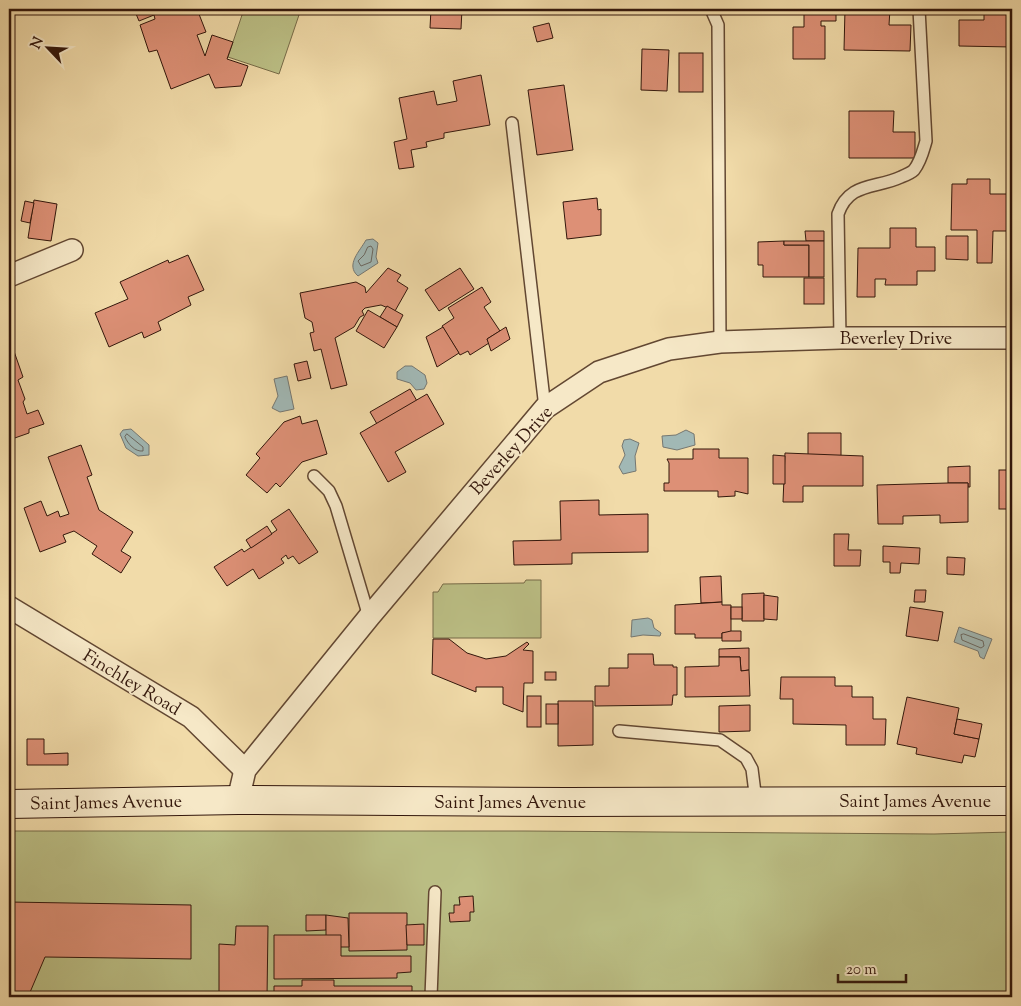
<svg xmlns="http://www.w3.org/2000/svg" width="1021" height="1006" font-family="'Sorts Mill Goudy',serif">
<rect width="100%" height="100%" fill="#f1dba9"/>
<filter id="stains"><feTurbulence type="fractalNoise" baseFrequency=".004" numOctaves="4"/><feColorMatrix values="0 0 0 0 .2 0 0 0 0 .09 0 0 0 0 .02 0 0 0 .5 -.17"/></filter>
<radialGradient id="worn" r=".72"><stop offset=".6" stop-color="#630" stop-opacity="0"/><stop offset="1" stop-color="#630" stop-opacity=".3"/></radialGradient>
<g fill="#bcc086" stroke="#776b48">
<polygon points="244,9 301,9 279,74 228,57"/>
<polygon points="526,580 541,580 541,638 433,638 433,592 438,592 443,584 524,583"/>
<polygon points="9,831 525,831 934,834 1012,832 1012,997 9,997"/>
</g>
<g fill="#a1b8b5" stroke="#757771">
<path d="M373,239L378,243L376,257L378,263L358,276C345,265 360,251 366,240Z"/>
<polygon points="405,366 412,366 425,375 427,383 424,389 416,390 410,383 397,379 397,372"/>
<polygon points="287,376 294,409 280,412 272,408 278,396 274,379"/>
<polygon points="131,429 149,445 149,455 138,456 126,448 120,434 123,430"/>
<polygon points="686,430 694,434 695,445 677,450 663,447 662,436 676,435"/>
<polygon points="630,439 639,443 635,456 636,471 623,474 619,467 625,455 622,446 624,440"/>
<polygon points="648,618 652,620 654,628 661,633 660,636 643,635 631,637 632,620"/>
<polygon points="959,627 992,639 984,659 980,657 978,651 954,642"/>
</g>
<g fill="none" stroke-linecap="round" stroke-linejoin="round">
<g stroke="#6a6760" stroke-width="1">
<polygon points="368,247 371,246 373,249 371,262 361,266 358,261 364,255"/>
<path d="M127,434L143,447V451C135,452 128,444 125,437Z"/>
<polygon points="964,634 983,641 984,646 981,648 962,640 961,635"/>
</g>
</g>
<g fill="#dd9076" stroke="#32160b">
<polygon points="134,9 197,9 206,32 197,35 205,56 212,35 233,42 227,59 248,66 241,86 215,88 209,74 171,89 157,50 149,52 140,25 155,19 154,15 139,21"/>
<polygon points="431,9 462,9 461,29 430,28"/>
<rect x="773" y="9" width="20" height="2"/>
<polygon points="804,9 836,9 836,21 821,21 821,26 825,26 825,59 793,59 793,27 804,27"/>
<polygon points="845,9 890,9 889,25 911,25 910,51 844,50"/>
<polygon points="984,9 1012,9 1012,47 959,46 959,20 984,20"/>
<polygon points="549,23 553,38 537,42 533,27"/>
<polygon points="642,49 669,50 667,91 641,90"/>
<rect x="679" y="53" width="24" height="39"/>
<polygon points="481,75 490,125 444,133 444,138 426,142 427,147 411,150 414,167 399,169 394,142 407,139 399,98 434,91 437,105 457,101 453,81"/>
<polygon points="564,85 573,150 537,155 528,90"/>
<polygon points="849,111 894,111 893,132 915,132 915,158 849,158"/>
<polygon points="967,179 990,179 990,194 1012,194 1012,231 993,231 992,263 977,263 977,230 951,230 952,184 967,184"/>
<polygon points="597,198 598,210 601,209 601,235 567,239 563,202"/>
<polygon points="34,200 57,204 51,241 28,238"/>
<polygon points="25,201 34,203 30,223 21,221"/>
<polygon points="890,228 916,228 916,247 935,247 935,271 917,271 917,285 885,285 886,279 875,279 875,297 857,297 858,248 890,248"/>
<polygon points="805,231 824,231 824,241 806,241"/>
<polygon points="946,236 968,236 968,260 946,259"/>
<polygon points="784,241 784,245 809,245 809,277 763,277 763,265 758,265 758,242"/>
<polygon points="784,241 824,241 824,277 809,277 809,245 784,245"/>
<polygon points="188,255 204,290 188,297 191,305 158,322 161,330 144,338 142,332 109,347 95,313 128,299 120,282 168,260 169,263"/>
<polygon points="388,268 401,275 397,281 408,288 395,311 381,305 365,308 362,311 364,315 360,317 354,327 335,338 347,385 331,389 321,349 314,351 310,333 314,332 312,322 305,318 300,293 356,282 365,287 366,293"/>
<polygon points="460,268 474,289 439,311 425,290"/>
<rect x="804" y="278" width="20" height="26"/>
<polygon points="482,287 491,302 484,307 500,331 487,339 489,343 470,355 468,351 460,355 442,326 454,318 448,308"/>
<polygon points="387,306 403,315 397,327 380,317"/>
<polygon points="368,310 397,327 384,348 356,331"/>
<polygon points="443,327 459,353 437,367 426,337"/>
<polygon points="506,327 510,339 491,351 487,339"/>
<polygon points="9,337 23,377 18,380 25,399 23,402 27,414 38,410 44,424 29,429 29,433 9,440"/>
<polygon points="307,361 311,378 298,381 294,364"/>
<polygon points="410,389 417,401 377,424 370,412"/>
<polygon points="427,394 444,424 395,452 406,472 388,482 360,433"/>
<polygon points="300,416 302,424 317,420 327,454 302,462 280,487 276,483 267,493 246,475 260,458 256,454 284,422"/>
<polygon points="808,433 841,433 841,456 808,455"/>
<polygon points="81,445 92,475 87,477 99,510 133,532 121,551 131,557 121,573 92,554 97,546 74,531 63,535 66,542 40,552 24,508 41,501 47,516 58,511 60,517 69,514 48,457"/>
<polygon points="693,449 719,449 719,458 748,458 748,494 735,491 735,496 718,497 718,491 664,491 664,483 669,483 669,463 667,459 693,459"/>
<polygon points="785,453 863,456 863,486 803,486 803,502 783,502"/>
<polygon points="773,455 785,456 785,484 773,484"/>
<polygon points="970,466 970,487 968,487 968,483 948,483 948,467"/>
<rect x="999" y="470" width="13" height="39"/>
<polygon points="948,483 968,483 968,522 940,523 940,515 903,516 903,524 878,524 877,485"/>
<polygon points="599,500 599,515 648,514 648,552 572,553 572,564 514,565 513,541 561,540 560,501"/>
<polygon points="289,509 318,552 299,564 293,556 288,559 286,555 281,559 284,563 259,579 253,569 227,586 214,567 242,549 244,552 277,530 271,521"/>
<polygon points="267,526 272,534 251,548 246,540"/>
<polygon points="834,534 849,534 848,550 861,550 860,566 834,566"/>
<polygon points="883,546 920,548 919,564 901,563 900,573 890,573 890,562 883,562"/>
<polygon points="947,557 965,558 964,575 947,574"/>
<polygon points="721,576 722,602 701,603 700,577"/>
<polygon points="915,590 926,590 925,602 914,602"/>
<polygon points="764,593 764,621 742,621 742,594"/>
<polygon points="764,595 778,597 777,620 764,619"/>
<polygon points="722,602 722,605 731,605 731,633 722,633 722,638 695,638 695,634 675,634 675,605"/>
<rect x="731" y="607" width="11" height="12"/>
<polygon points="910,607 943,612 938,641 906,636"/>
<polygon points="731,631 741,631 741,641 722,641 722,633"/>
<polygon points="433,639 449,639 467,653 486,659 506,656 527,642 529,644 523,650 533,651 533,683 524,683 523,712 503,704 503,687 476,687 476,692 432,674"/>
<polygon points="749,648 749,670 741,671 740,657 719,657 719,649"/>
<polygon points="628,654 653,654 654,665 673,665 673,667 677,667 677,695 673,695 672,705 595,706 595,686 609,686 609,668 628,668"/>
<polygon points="719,657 740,657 741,671 749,670 750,696 685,697 685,667 719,666"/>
<rect x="545" y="672" width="11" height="8"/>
<polygon points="781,677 835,677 835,686 852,686 852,697 873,697 873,719 886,719 885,745 846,745 846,725 793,724 793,699 780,699"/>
<rect x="527" y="696" width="14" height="31"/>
<polygon points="907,697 959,708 954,734 979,739 975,757 964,755 962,763 916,754 917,748 897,744"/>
<polygon points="558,701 593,701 593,745 558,746"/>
<rect x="546" y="704" width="12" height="20"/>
<polygon points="750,705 750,731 719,732 719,706"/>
<polygon points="957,719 982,724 979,739 954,734"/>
<polygon points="27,739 44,739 44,754 68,753 68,765 27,765"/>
<polygon points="473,896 474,912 470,912 470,921 450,922 449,913 454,913 454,905 460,905 459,897"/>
<polygon points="9,902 191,905 191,959 45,957 28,997 9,997"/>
<polygon points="349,913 407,913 407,950 349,951"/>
<polygon points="306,915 326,915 326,930 306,931"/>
<polygon points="326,915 348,918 349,947 326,947"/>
<polygon points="424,924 424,945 407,945 406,925"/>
<polygon points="236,926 268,926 267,997 219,997 219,944 235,945"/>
<polygon points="274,935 341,935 341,956 411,956 411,972 397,973 397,978 274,979"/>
<polygon points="302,980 334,980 334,986 412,986 412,997 274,997 274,986 302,986"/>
</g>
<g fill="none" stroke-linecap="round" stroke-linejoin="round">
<defs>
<g id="lane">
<polyline points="711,9 718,25 720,342"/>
<polyline points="512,123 545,408"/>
<path d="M840,338L838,214C849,182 875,189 901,177C906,175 911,173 914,170C921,161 923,151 926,141L919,9"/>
<polyline points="314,476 329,491 336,506 369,617"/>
<polyline points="619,731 720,740 746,758 752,769 756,801"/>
<polyline points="431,997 435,892"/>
</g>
<g id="street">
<polyline points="9,276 72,250"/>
<polyline points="9,607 191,717 245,770"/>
<polyline points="238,800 245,770 369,617 545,408 599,372 669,349 720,342 840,338 1012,338"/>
</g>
<polyline id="secondary" points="9,804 238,800 566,802 1012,801"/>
</defs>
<use href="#lane" stroke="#624732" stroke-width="14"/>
<use href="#street" stroke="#624732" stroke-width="24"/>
<use href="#secondary" stroke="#32160b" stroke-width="30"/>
<use href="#lane" stroke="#f6e8c7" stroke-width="11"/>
<use href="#street" stroke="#f6e8c7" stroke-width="21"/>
<use href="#secondary" stroke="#f6e8c7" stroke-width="28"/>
</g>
<g text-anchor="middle" stroke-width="4" stroke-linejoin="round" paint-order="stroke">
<g font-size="18" fill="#32160b" stroke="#f6e8c7">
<text x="896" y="344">Beverley Drive</text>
<text transform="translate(511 450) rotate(-48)" y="6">Beverley Drive</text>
<text transform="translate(132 682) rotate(31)" y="6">Finchley Road</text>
<text x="915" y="807">Saint James Avenue</text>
<text transform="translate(106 802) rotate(-1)" y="6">Saint James Avenue</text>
<text x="510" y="808">Saint James Avenue</text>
</g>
</g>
<rect width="1021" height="1006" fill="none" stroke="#f1dba9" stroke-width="30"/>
<rect x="10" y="10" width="1001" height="986" fill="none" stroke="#32160b" stroke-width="2.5"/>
<rect x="15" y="15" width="991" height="976" fill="none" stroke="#32160b"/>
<g transform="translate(48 48) rotate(295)" stroke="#f6e8c7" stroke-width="4" paint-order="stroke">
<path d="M0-4L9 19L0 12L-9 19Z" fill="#32160b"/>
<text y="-8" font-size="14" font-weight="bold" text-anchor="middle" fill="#32160b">N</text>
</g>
<path d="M838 974v8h68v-8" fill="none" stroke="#32160b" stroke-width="2.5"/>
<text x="846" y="974" font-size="15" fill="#32160b" stroke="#f6e8c7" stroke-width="4" paint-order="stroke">20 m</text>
<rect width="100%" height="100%" filter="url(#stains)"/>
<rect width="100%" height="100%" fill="url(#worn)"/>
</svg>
